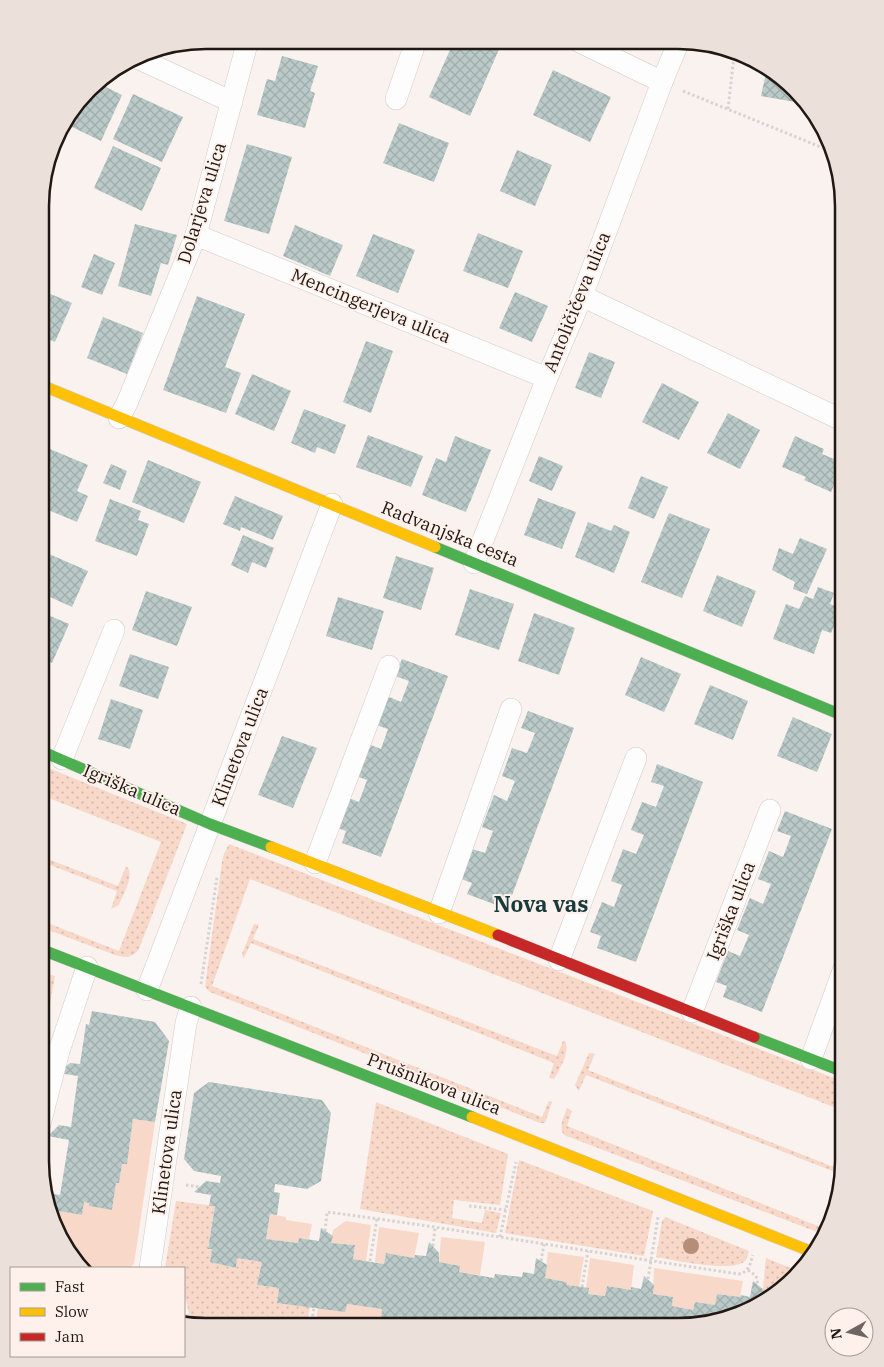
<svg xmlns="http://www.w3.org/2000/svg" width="884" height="1367" font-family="'IBM Plex Serif',serif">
<defs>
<pattern id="grass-dots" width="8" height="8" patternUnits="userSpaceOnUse" patternTransform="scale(1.25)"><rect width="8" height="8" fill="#f8d8c8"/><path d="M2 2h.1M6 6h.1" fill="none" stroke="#d4b9ab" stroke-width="1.8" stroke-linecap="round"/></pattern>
<pattern id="building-cross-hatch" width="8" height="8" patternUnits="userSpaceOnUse" patternTransform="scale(1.25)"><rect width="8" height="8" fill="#b9cac9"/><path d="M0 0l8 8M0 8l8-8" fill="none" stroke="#9fadac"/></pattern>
</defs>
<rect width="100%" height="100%" fill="#faf2ef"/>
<g fill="url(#grass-dots)">
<path d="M41,765L187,824L139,949C133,958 125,958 115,955L40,927V920L119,951L161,842L41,795Z"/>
<polygon points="229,844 844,1082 844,1111 250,879 212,986 542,1117 549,1101 552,1102 545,1123 540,1123 210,992 205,987 222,862 224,854"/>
<path d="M40,856L118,886L126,866C136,874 123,894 119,905L111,909L117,891L40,861Z"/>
<path d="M254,924L259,925L253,939L557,1056L563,1041H565C570,1051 561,1067 556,1076L554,1079L549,1078L554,1063L251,943L244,958L243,957L242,954Z"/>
<polygon points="40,971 55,976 43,1043 40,1043"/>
<polygon points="589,1053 595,1054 588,1070 844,1171 843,1175 586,1075 579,1091 575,1085"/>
<polygon points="376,1102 508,1154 500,1205 454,1200 452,1218 482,1223 485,1210 501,1213 496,1233 360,1209"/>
<path d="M567,1108L572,1111L567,1126L828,1230L825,1235L564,1135C558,1127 564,1117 567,1108Z"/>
<polygon points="519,1160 653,1211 644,1256 505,1233"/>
<polygon points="176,1201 215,1206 208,1248 212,1249 210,1262 236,1268 237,1258 262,1262 257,1285 279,1288 277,1302 310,1307 307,1326 242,1326 190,1318 184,1292 184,1268 165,1268"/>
<path d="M665,1217L749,1251C748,1254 747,1259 745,1261C733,1273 673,1260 656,1257L662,1221Z"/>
<path d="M766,1258L798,1271L762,1298C764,1285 764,1271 766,1258Z"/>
</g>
<g fill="#f8d8c8">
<polygon points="133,1119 155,1122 134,1264 129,1268 86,1268 56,1230 59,1211 82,1215 84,1202 89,1203 89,1206 112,1210 116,1183 119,1183 122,1164 127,1163"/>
<polygon points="270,1214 286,1217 286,1220 312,1224 309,1239 299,1238 298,1243 266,1239"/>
<polygon points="346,1221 371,1225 366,1261 353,1259 355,1245 331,1243 333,1230"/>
<polygon points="379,1227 419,1233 414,1258 386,1253 384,1264 375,1262"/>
<polygon points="441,1237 485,1242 480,1275 459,1272 459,1266 439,1262"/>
<polygon points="548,1252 584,1257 579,1287 567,1285 566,1282 545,1278"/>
<polygon points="590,1258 634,1265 631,1290 607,1286 605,1296 588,1294 586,1288"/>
<polygon points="654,1268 743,1281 740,1297 717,1294 715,1305 695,1302 693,1310 672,1306 673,1297 653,1294"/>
<polygon points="347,1304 382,1309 381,1319 418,1325 418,1326 315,1326 318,1308"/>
</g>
<g fill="url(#building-cross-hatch)">
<polygon points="312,40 329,40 327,45"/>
<polygon points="454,41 486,41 500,47 470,116 429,97"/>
<polygon points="282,56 318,66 310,91 315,93 305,128 257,115 267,79 275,81"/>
<polygon points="759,66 779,74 801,103 761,96 766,73 758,72"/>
<polygon points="553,70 611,97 590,142 533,115"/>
<polygon points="96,82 122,95 101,141 64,123"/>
<polygon points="133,94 183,117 162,162 113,139"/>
<polygon points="399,123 449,143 434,182 383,163"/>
<polygon points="247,144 292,157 269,234 224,221"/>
<polygon points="113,146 161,168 142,211 94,188"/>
<polygon points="517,150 552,165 535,206 500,191"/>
<polygon points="135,224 177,235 168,265 161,263 151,296 118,286"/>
<polygon points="295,225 343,245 330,276 283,256"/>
<polygon points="478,233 523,251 508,288 463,271"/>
<polygon points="373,234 415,250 398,293 356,276"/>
<polygon points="843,244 844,245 844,273 838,272"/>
<polygon points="94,254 115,263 102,295 81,287"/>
<polygon points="41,290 72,303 55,342 41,336"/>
<polygon points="515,292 548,306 532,342 499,328"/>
<polygon points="197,296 245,314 225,367 241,373 226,413 163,390"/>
<polygon points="103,317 143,333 127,374 87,358"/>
<polygon points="366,341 393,351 371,413 343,402"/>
<polygon points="589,352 615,362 601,398 575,388"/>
<polygon points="252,374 291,391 274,431 235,414"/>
<polygon points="662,383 699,402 679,440 642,422"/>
<polygon points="304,409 346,425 335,454 317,447 315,453 291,443"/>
<polygon points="728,413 760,430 740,469 707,453"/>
<polygon points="368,435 423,456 411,487 356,467"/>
<polygon points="455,436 491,450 466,512 422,495 436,458 446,462"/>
<polygon points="795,436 824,449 822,454 844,463 831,492 804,480 806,477 782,467"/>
<polygon points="50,449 88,465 77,491 88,496 77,522 41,507 41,472"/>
<polygon points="539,456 563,466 552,491 529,481"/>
<polygon points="148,460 201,482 184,523 132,502"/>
<polygon points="111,464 127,471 120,490 103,483"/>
<polygon points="641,476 668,487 654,519 628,508"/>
<polygon points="235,496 283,516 273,540 241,527 240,531 223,524"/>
<polygon points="538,498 576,512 562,549 524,535"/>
<polygon points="110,499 141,511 138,520 149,524 137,556 95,541"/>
<polygon points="669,513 710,529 682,598 641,582"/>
<polygon points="588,522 611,531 614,525 630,532 614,573 575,557"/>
<polygon points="243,535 274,548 266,568 252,562 248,573 231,565"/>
<polygon points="800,538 827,549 807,594 793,589 795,582 772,570 779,548 793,554"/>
<polygon points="49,554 88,571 72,607 41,593 41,574"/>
<polygon points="396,556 434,568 421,610 383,598"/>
<polygon points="717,575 756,591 742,627 703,611"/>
<polygon points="818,587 834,593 830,604 842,608 831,633 822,630 814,654 773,639 786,604 799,609 805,596 813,599"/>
<polygon points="470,589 514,604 499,650 455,635"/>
<polygon points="146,591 192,607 177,646 132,630"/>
<polygon points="338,597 384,611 372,650 326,636"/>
<polygon points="41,612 69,624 52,663 41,658"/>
<polygon points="534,613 575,628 559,675 518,661"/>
<polygon points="130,654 169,667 158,699 119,686"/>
<polygon points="641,657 681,674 664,712 625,695"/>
<polygon points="402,659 448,676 381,857 342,843 346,831 335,827 346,797 359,802 367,780 356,776 368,744 381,749 388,729 376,725 387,696 401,702 409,681 395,676"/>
<polygon points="41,671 47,674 41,690"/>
<polygon points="710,685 748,701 733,740 694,724"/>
<polygon points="111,699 143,710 130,749 98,739"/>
<polygon points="528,711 574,728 507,909 467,894 472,883 461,879 472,849 485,853 493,831 482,827 494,795 507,801 515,781 502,776 512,748 527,753 535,733 521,728"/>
<polygon points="793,717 832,734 817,772 777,756"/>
<polygon points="282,736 317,748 293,808 258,795"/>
<polygon points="657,764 703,782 636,962 597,948 601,936 590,932 602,902 614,907 622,885 611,881 623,849 636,854 644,835 631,830 642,802 656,807 664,786 651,782"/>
<polygon points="785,811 832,829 762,1012 723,997 727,986 716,982 728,951 740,956 749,935 737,930 750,898 763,904 771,884 758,879 769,851 783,857 791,836 777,831"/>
<polygon points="92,1011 155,1022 169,1041 155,1122 133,1119 127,1164 122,1164 119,1183 116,1183 112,1210 89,1206 89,1203 84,1202 82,1215 59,1211 56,1230 53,1225 46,1193 60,1195 69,1140 48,1136 59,1125 71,1127 78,1076 58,1073 70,1063 80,1064 86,1024 89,1025"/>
<polygon points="209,1082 322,1100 331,1113 321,1181 307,1189 275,1184 274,1192 280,1193 277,1215 270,1214 266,1239 298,1243 299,1238 319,1241 321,1228 333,1236 331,1243 355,1245 353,1259 384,1264 386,1253 414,1258 415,1255 426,1256 429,1242 439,1253 439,1262 460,1266 459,1272 494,1278 495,1274 522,1277 523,1272 534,1274 536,1258 547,1265 545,1278 566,1282 567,1285 589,1288 588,1294 605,1296 607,1286 631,1290 631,1287 641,1289 644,1276 654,1285 653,1294 673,1297 672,1306 693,1310 695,1302 715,1305 717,1294 740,1297 741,1295 750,1297 753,1281 764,1290 762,1298 742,1314 678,1327 489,1326 489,1325 455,1319 455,1326 426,1326 381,1319 382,1309 347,1304 345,1312 277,1303 279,1288 257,1285 262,1262 237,1258 236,1268 210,1262 212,1249 208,1249 215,1206 209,1206 211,1195 194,1192 206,1181 220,1183 221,1176 194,1171 184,1159 194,1093"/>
</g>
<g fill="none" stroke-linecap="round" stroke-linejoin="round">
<defs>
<g id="street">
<polyline points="578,41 662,82"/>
<polyline points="135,57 232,102"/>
<polyline points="396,99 416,41"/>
<polyline points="196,235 547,378"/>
<polyline points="582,296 844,421"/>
<polyline points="119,418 127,403 196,235 248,40"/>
<polyline points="474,563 547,378 582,296 662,82 679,41"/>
<polyline points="62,759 114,630"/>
<polyline points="315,863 389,666"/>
<polyline points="439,913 511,709"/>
<polyline points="559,960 636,758"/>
<polyline points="147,990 332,504"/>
<polyline points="692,1012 770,810"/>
<polyline points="811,1059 844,968"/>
<polyline points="40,1124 59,1051 87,967"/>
<polyline points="150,1268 186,1023 191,1007"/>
<polyline points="184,1325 190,1326"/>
</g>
<g id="fast">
<polyline points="435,547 844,716"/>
<polyline points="41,751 210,824 271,847"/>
<polyline points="40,949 472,1117"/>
<polyline points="754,1037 844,1072"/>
</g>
<g id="slow">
<polyline points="41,385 435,547"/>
<polyline points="271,847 498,935"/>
<polyline points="472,1117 815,1253"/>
</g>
<polyline id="jam" points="498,935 754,1037"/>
</defs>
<use href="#street" stroke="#d2c9c5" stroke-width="22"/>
<use href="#fast" stroke="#d2c9c5" stroke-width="12"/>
<use href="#slow" stroke="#d2c9c5" stroke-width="12"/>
<use href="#jam" stroke="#d2c9c5" stroke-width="12"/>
<g stroke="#d6d3d1" stroke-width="3" stroke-dasharray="2.5 2.5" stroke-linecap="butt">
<polyline points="683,91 833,152"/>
<polyline points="728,109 734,56"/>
<polyline points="201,984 217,877"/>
<polyline points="186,1185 200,1187"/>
<polyline points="469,1206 506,1210"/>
<path d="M325,1231L327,1212C465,1230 602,1254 739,1274C749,1272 750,1264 753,1255"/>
<polyline points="500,1237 516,1162"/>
<polyline points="433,1246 435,1227"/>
<polyline points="370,1261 377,1218"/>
<polyline points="541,1261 544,1244"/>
<polyline points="748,1270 756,1276 758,1285"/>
<polyline points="648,1279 658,1217"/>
<polyline points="582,1287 588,1251"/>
<polyline points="311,1326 314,1308"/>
<polyline points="421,1326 421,1325"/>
</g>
<use href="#street" stroke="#fefdfd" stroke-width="21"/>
<use href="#fast" stroke="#4caf50" stroke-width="11"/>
<use href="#slow" stroke="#ffc107" stroke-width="11"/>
<use href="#jam" stroke="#c62828" stroke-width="11"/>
</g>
<circle fill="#b68e78" cx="691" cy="1246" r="8"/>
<g text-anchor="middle" stroke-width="4" stroke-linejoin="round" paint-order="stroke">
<g font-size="18" fill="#221813" stroke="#fef1eb">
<text transform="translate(202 203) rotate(-73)" y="6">Dolarjeva ulica</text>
<text transform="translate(577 302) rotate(-68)" y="6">Antoličičeva ulica</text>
<text transform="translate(371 306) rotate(22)" y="6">Mencingerjeva ulica</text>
<text transform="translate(450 534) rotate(22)" y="6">Radvanjska cesta</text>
<text transform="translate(240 747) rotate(-69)" y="6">Klinetova ulica</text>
<text transform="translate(132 790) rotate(23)" y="6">Igriška ulica</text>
<text transform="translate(731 911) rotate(-69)" y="6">Igriška ulica</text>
<text transform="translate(434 1084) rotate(21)" y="6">Prušnikova ulica</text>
<text transform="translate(167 1152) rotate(-82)" y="6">Klinetova ulica</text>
</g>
<g font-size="22" font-weight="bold" fill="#183a3c" stroke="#fef1eb">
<text x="541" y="912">Nova vas</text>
</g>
</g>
<path d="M0 0H884V1367H0ZM206 49H678A157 157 0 0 1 835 206V1161A157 157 0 0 1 678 1318H206A157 157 0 0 1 49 1161V206A157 157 0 0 1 206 49Z" fill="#ece0da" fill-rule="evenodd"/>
<path fill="none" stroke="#221813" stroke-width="2.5" d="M206 49H678A157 157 0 0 1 835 206V1161A157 157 0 0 1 678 1318H206A157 157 0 0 1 49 1161V206A157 157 0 0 1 206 49Z"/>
<rect x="10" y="1267" width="175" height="90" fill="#fef1eb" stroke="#a69a95"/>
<rect x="20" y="1283" width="25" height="8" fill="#4caf50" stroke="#a69a95"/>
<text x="55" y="1292" font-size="15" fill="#221813">Fast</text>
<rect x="20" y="1308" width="25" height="8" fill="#ffc107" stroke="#a69a95"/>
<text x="55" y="1317" font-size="15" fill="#221813">Slow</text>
<rect x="20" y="1333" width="25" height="8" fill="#c62828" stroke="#a69a95"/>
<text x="55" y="1342" font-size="15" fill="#221813">Jam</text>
<g transform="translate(849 1332) rotate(262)"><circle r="24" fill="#fef1eb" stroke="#a69a95"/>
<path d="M0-4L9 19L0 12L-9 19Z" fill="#6e6460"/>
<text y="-8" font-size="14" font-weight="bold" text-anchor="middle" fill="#221813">N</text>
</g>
</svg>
